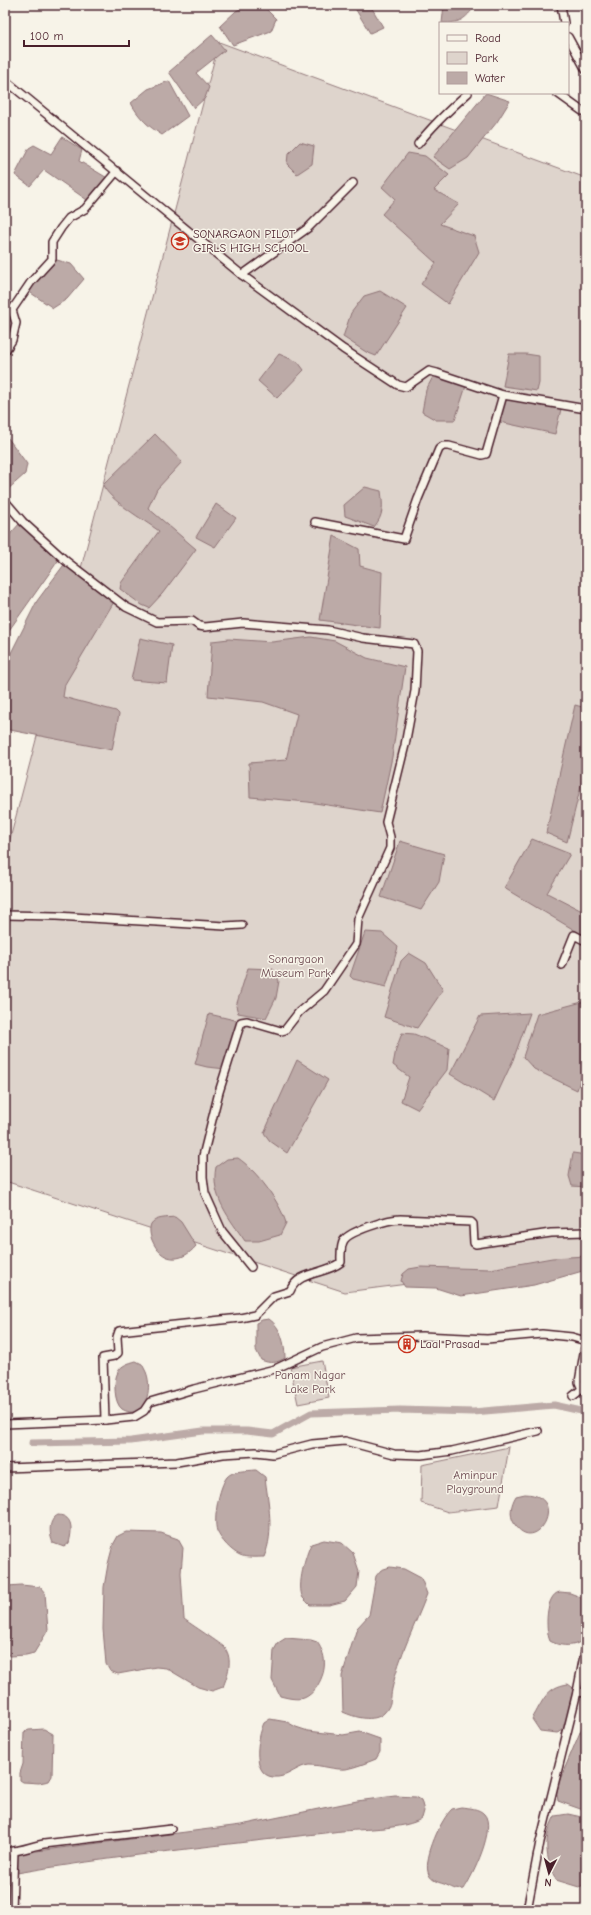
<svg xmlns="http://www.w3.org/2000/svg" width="591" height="1915" font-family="'Comic Neue',sans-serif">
<rect width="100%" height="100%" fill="#f7f3e8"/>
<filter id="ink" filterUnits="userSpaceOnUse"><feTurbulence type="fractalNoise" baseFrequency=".025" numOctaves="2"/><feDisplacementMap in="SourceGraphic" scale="8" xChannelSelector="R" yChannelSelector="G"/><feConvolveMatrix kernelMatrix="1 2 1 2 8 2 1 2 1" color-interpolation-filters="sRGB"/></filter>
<g filter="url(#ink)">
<g fill="#ded4cc" stroke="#947a7c">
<polygon points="219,42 586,178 586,1261 345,1292 5,1181 5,858"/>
<polygon points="322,1361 329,1398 298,1404 290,1367"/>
<polygon points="509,1447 499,1506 448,1512 421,1503 422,1465"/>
</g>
<g fill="#bcaaa7" stroke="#8e7275">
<polygon points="248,5 262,5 276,19 271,31 233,45 220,26 236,11"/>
<polygon points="353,5 370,5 383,27 370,33"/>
<path d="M444,5H476C464,20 461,23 442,23Z"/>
<polygon points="212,35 225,50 196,73 209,87 205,98 194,108 169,72"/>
<path d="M169,81L188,116L162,135C148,126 139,118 131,103L148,89Z"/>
<polygon points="486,93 510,101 497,122 468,158 450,169 433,157"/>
<polygon points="62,137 82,150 79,161 109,179 90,202 44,170 30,186 15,175 29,148 34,145 51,154"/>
<polygon points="300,142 314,146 312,164 297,174 287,164 288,154"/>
<polygon points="408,153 425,156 449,175 434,190 459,204 440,224 474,236 479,252 448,304 421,284 436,263 382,214 395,199 382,187"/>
<polygon points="57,260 71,264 84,279 67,299 53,308 28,291"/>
<polygon points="380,291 407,308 376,356 366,352 343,337 351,313 364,296"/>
<polygon points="279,354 298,362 304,370 277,398 258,381"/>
<polygon points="509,354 526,354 539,356 539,383 537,391 503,386"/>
<polygon points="434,375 466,386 455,420 436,420 422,412 426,390"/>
<polygon points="504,398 561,409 555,434 500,422"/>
<polygon points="5,434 27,464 25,474 6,491"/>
<path d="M155,434L182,462L157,489L148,508L196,549L162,594L149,608L142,605L120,589L121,583L159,531C144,520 109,500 103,485Z"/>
<path d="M365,487L381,491C383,506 384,515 374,527L345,516L344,505Z"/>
<polygon points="216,504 236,518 215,547 196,537"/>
<polygon points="20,523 60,558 5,636 5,540"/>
<polygon points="334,536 359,549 360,566 382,572 380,628 320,620"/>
<polygon points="66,562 115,600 65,684 63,697 116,711 119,714 112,750 5,729 5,665 37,601"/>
<polygon points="311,637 335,641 367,658 405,667 392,757 380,813 308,802 250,797 249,763 286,760 297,714 263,702 208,696 212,641 229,639 272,642"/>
<polygon points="140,638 172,645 167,683 131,680"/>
<polygon points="575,705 586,708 586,765 567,842 546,833"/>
<polygon points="532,839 570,854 547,893 586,913 586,937 504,888"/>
<polygon points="400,841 444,854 439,882 421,910 381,897"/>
<polygon points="365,932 382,933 398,947 386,987 353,979 350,976"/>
<polygon points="409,953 426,963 443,990 417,1028 384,1017 401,961"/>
<polygon points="248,968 273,969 279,981 276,998 266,1018 238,1013 236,1006"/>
<polygon points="586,1001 586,1062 577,1090 534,1069 523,1057 537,1014"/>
<polygon points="530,1013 513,1060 494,1101 450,1074 480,1016"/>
<polygon points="209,1014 239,1021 226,1069 207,1067 195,1064"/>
<polygon points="402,1033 414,1034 449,1048 447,1070 417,1109 401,1101 409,1077 393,1065 396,1049"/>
<polygon points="297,1060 328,1080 287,1153 270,1141 264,1133"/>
<polygon points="573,1153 586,1155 586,1187 572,1186 569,1176"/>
<path d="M238,1158C256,1170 280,1202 286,1223L280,1235L259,1241H245C230,1219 210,1196 216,1167L227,1159Z"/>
<path d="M175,1217L181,1222L196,1246C181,1264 161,1262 152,1240C150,1235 149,1229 151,1224C155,1217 168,1218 175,1217Z"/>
<polygon points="586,1256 586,1270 534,1285 461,1296 436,1288 405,1287 401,1281 403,1274 409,1269 421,1267 490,1269 552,1258"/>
<path d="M269,1319C281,1327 285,1344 285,1358C277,1363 270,1364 261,1360L256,1350V1323L262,1320Z"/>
<path d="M136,1361L142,1364C143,1367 145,1369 146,1372C151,1384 149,1404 137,1411C132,1413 127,1412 122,1409C114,1403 113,1381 118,1372C121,1365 129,1363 136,1361Z"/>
<path d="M256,1470L265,1477C268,1503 275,1532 264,1557C257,1557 246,1558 240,1555C231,1551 221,1540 217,1531C213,1519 219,1487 227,1477C233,1470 247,1471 256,1470Z"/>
<path d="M525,1494C571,1495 536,1559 514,1523C509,1515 511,1504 516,1496Z"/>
<path d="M58,1515C74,1516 72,1531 69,1543L64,1547L53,1543C49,1534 48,1520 58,1515Z"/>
<path d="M126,1532L161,1533L178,1539L183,1548L181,1573L184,1619C189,1623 223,1645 225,1648C233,1660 228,1674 223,1687L212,1691L198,1687L166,1668L156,1667L118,1674L110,1671L106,1664L103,1629L104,1587L108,1564L113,1545L118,1536Z"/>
<path d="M324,1540L342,1543L353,1553L359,1571L357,1587L345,1601L329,1605H310C308,1603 305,1600 303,1598C296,1586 306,1555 311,1544Z"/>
<path d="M390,1567L404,1569L421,1578L427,1594C415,1626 399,1655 392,1689C390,1699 392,1705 384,1713C374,1723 354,1717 343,1712L342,1676L357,1628L369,1615L376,1576L381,1570Z"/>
<polygon points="21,1585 40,1587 45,1593 48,1630 34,1653 26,1655 10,1656 7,1654 5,1647 5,1590 8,1586"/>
<path d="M560,1592L570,1593L583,1598C586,1609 589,1623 586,1633C582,1649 560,1647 550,1641C545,1630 545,1594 560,1592Z"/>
<path d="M286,1638L311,1640L317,1642C328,1657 326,1673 316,1688C313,1692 309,1696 304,1698C296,1700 288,1698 280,1696L272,1680L274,1650L278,1643Z"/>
<path d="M568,1684L576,1690L566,1729L557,1733L540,1731L532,1719C543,1701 546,1687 568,1684Z"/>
<polygon points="586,1718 586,1811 558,1801 556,1789"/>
<path d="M270,1719L287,1722L296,1727L308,1731L343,1735L360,1732L380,1739V1752L376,1759C366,1763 356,1767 346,1769C334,1770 322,1765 309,1765C298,1766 289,1776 278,1777C250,1780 257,1738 264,1723Z"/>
<polygon points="44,1729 53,1734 52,1776 49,1781 39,1783 23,1782 20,1780 20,1773 23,1764 24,1732 29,1730"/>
<path d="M395,1796L416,1797L421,1800L424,1811L422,1818C408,1830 353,1829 333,1832C223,1845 113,1856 5,1875V1855L241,1825L357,1801Z"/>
<path d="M461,1807C468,1808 479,1808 484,1814C497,1827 472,1877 464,1889C455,1891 452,1887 444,1884C437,1882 430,1880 428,1872C424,1857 441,1819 452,1809Z"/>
<path d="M568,1814L586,1818V1884L579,1887L556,1880C545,1858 543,1838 555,1816Z"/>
</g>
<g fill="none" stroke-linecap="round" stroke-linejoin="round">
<polyline stroke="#bcaaa7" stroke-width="7" points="32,1443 131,1441 203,1431 247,1431 273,1434 311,1413 400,1410 473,1412 554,1405 586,1412"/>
<defs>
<g id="minor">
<polyline points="561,5 564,23"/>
<polyline points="568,37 586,70"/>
<polyline points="5,80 242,275 343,349 398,385 406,387 429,371 437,373 503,395 586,409"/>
<polyline points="557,93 582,111 586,111"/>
<path d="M418,144C433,125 450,109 468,93"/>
<polyline points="242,275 308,228 353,183"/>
<polyline points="5,351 12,340 16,323 12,310 31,282 52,259 52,242 61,228 69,218 85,209 117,171"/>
<polyline points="5,501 23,522 66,561 126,607 157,622 192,621 199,626 205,627 243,623 328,630 363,638 414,644 417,651 415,691 405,745 386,822 390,837 390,848 358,919 356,944 324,991 299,1012 285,1030 281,1031 247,1021 241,1022 219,1092 203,1156 203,1177 205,1193 222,1231 251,1267"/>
<polyline points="315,522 404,539 418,499 439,449 443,446 449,446 482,455 486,454 503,395"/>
<polyline points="5,915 56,916 225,926 242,925"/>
<polyline points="562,965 574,935 586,941"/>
<polyline points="582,1389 579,1382 586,1341"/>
<polyline points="573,1396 582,1389 586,1389"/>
<path d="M105,1420L103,1358L114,1356L118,1353L117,1337L119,1331L240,1318L255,1315L274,1296L290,1291C299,1270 325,1275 341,1262C341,1255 340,1246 344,1240C350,1231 389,1219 400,1219L471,1222L473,1224L474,1243L476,1244L551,1233L586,1232"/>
<polyline points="5,1424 105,1420 134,1417 144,1411 150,1402 194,1389 275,1369 322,1347 356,1338 422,1336 487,1339 542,1334 572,1337 586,1341"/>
<polyline points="5,1468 177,1462 223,1454 256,1452 273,1454 312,1444 345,1441 394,1454 421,1455 452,1451 538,1431"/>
<polyline points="577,1692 586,1693"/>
<path d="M5,1851C18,1853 31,1846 44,1844L171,1829"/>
<polyline points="12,1910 14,1851"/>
<polyline points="527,1910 540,1842 577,1692 586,1646"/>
</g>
</defs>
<use href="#minor" stroke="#4a1f2b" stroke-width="10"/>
<use href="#minor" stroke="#f7f3e8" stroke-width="7"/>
</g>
</g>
<defs>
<symbol id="school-ring" viewBox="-11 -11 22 22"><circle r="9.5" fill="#f7f3e8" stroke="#c8321e" stroke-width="1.5"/><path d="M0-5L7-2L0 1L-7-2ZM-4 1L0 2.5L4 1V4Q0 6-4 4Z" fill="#c8321e"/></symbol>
<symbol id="building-ring" viewBox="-11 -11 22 22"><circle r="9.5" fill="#f7f3e8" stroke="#c8321e" stroke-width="1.5"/><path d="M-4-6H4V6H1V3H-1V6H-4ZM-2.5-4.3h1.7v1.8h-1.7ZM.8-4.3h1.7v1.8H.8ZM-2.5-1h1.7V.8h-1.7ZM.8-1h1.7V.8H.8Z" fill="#c8321e"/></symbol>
</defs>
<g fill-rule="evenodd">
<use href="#school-ring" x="170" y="231" width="20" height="20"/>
<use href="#building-ring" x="397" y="1334" width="20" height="20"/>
</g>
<g text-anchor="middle" stroke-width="3" stroke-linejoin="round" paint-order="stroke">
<g font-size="12" fill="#4a1f2b" stroke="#f7f3e8" text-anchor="start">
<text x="193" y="238">SONARGAON PILOT<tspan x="193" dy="14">GIRLS HIGH SCHOOL</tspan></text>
<text x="420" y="1348">Laal Prasad</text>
</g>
<g font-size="12" fill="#6f4c53" stroke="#f7f3e8">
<text x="296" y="963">Sonargaon<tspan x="296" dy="14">Museum Park</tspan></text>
<text x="310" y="1379">Panam Nagar<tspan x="310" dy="14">Lake Park</tspan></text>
<text x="475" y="1479">Aminpur<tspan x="475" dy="14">Playground</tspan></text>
</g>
</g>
<rect width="591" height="1915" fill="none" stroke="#f7f3e8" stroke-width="20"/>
<rect x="10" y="10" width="571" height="1895" fill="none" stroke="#4a1f2b" stroke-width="1.5" filter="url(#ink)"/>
<rect x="439" y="22" width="130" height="72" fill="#f7f3e8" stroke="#b29e9c"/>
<rect x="447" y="35" width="20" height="6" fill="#f7f3e8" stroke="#b29e9c"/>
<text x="475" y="42" font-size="12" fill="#4a1f2b">Road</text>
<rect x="447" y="52" width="20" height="12" fill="#ded4cc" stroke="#b29e9c"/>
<text x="475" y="62" font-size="12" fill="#4a1f2b">Park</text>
<rect x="447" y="72" width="20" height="12" fill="#bcaaa7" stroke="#b29e9c"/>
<text x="475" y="82" font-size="12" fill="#4a1f2b">Water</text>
<g transform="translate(549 1873) rotate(186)" stroke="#f7f3e8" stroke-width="3" paint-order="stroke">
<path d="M0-3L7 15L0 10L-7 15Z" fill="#4a1f2b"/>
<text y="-6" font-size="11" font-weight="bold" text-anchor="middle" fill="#4a1f2b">N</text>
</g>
<path d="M24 40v6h105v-6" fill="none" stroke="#4a1f2b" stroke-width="2"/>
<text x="30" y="40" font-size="12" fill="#4a1f2b" stroke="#f7f3e8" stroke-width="3" paint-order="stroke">100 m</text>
</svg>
